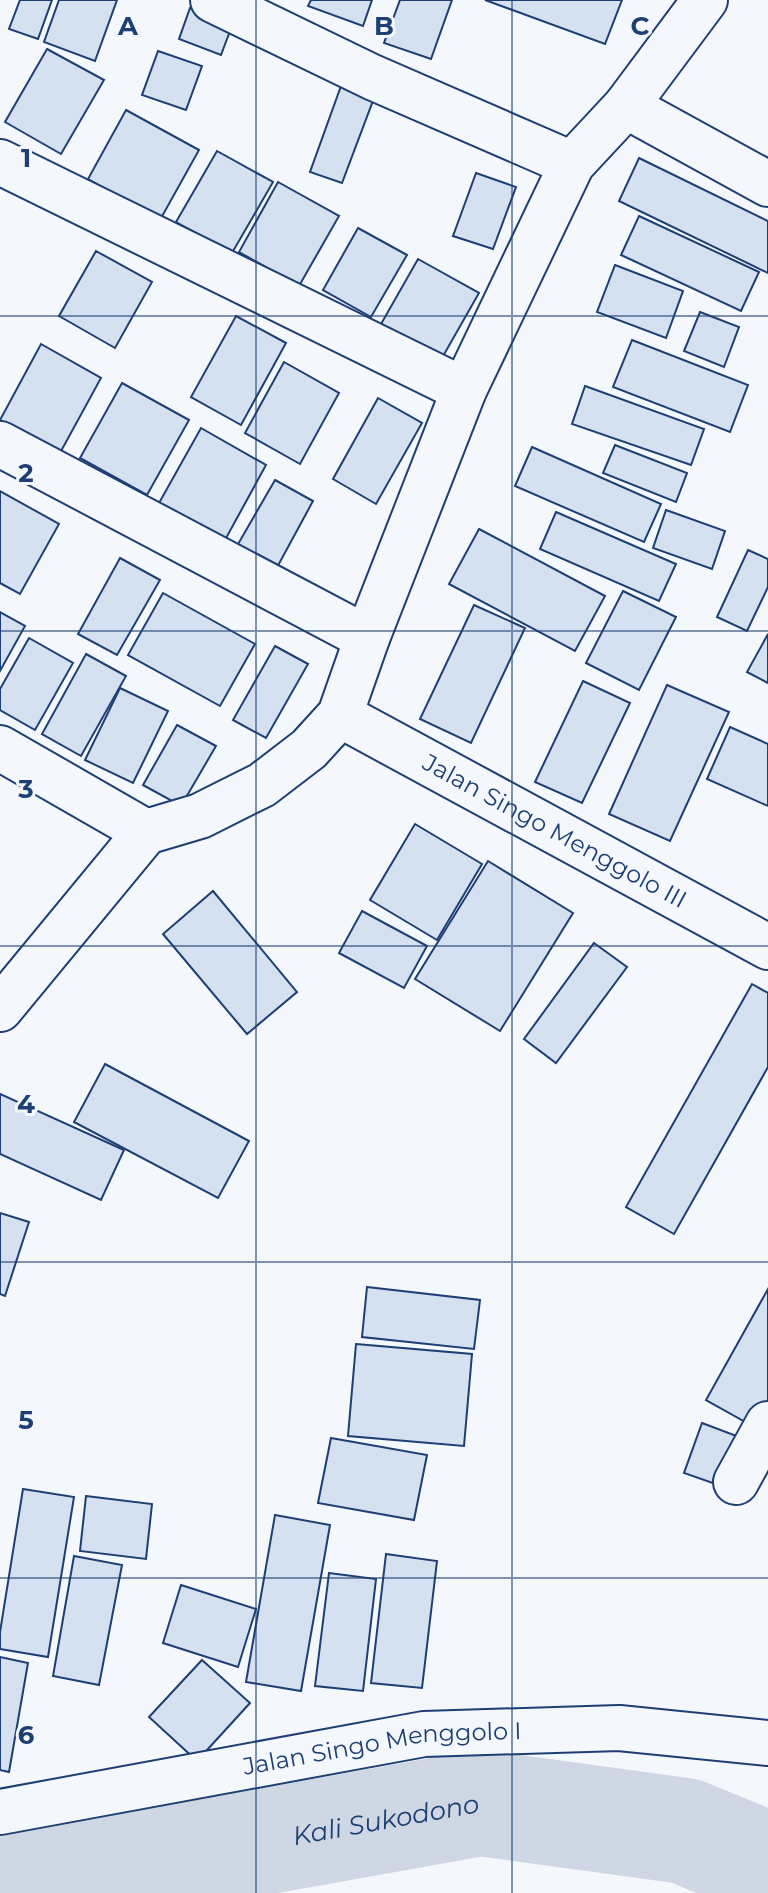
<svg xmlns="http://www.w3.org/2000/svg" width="768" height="1893" font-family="Montserrat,sans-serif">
<rect width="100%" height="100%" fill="#f4f7fb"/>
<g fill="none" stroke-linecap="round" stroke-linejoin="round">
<path stroke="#cfd7e4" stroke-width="106" id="s1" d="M0,1889L480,1803L685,1831L768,1865"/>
</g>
<g fill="#d5e0f0" stroke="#1d3f73" stroke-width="2">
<polygon points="20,0 52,0 38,39 9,29"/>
<polygon points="59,0 117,0 95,61 44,42"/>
<polygon points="311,0 372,0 363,26 308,6"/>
<polygon points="400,0 452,0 431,59 384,43"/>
<polygon points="485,0 622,0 605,44"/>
<polygon points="190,8 233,23 221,55 179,39"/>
<polygon points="47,49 104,80 61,154 5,122"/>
<polygon points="158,51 202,66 186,110 142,95"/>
<polygon points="341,86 374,98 342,183 310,172"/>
<polygon points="126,110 199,150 160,220 88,179"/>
<polygon points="217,151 273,182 232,253 176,222"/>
<polygon points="639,158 768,221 768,273 619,201"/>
<polygon points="476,173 516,187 493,249 453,236"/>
<polygon points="278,182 339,216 299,286 239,252"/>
<polygon points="639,216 759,272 741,311 621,255"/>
<polygon points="358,228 407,255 371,317 323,290"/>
<polygon points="96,251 152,282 115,348 59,316"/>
<polygon points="418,259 479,293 442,358 381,324"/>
<polygon points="615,265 683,291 666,338 597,312"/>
<polygon points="700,312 739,327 724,367 684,351"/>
<polygon points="236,316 286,343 241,425 191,397"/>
<polygon points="632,340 748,385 730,432 613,387"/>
<polygon points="41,344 101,378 60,453 0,420"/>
<polygon points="284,362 339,393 300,464 245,433"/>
<polygon points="122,383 189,420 147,495 80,458"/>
<polygon points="585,386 704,429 691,465 572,424"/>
<polygon points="378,398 422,423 376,504 333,479"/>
<polygon points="201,428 266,465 225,540 159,503"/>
<polygon points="615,445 687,473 676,502 603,473"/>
<polygon points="532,447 661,504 644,542 515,486"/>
<polygon points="275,480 313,501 274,573 234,551"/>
<polygon points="0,491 59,524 20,594 0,583"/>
<polygon points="666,510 725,531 712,569 653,548"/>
<polygon points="556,512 676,564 659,601 540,549"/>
<polygon points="479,529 605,596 575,651 449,584"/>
<polygon points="748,550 768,559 768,587 747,631 717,617"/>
<polygon points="120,558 160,580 117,655 78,634"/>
<polygon points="623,591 676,617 639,690 586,663"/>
<polygon points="163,593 255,644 220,706 128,655"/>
<polygon points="474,605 525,628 471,743 420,719"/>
<polygon points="0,612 25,626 0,671"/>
<polygon points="768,634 768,683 747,672"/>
<polygon points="29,638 73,663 35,730 0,710 0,689"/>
<polygon points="275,646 308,664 266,738 233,720"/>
<polygon points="86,654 126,676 81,756 42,734"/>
<polygon points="583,681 630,703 582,803 535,782"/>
<polygon points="667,685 729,712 670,841 609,814"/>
<polygon points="120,688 168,711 133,783 85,760"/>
<polygon points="177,725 216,746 181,806 143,785"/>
<polygon points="730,727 768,744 768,806 707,779"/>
<polygon points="415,824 482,864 437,940 370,900"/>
<polygon points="488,861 573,913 500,1031 415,979"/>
<polygon points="213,891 297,992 247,1034 163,934"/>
<polygon points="362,911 427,946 404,988 339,953"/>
<polygon points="594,943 627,967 556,1063 524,1039"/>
<polygon points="752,984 768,993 768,1067 674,1234 626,1207"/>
<polygon points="105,1064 249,1141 218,1198 74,1122"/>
<polygon points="0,1094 124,1150 101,1200 0,1154"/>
<polygon points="0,1213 29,1222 5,1296 0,1294"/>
<polygon points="367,1287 480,1300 474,1349 362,1337"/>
<polygon points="768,1289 768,1406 756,1428 706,1400"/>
<polygon points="356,1344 472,1354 464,1446 348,1436"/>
<polygon points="702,1423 742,1438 724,1487 684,1473"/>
<polygon points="331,1438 427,1455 414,1520 318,1503"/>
<polygon points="23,1489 74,1497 48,1657 0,1649 0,1632"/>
<polygon points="86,1496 152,1504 146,1559 80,1551"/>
<polygon points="275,1515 330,1525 301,1691 246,1682"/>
<polygon points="386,1554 437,1561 422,1688 371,1683"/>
<polygon points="74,1556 122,1565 99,1685 53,1676"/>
<polygon points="329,1573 376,1579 363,1691 315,1686"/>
<polygon points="181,1585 256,1609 238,1667 163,1643"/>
<polygon points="0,1657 28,1663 9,1772 0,1770"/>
<polygon points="202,1660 250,1703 197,1761 149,1717"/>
</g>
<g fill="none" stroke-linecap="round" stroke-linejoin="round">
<defs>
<g id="minor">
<polyline points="213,0 372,77 572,164"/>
<polyline points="626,106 768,184"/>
<polyline points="0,162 464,390"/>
<polyline points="0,444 367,638"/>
<path id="s2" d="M340,715L768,947"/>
<polyline points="0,748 146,832"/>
<polyline points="0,1009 146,832 200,816 262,785 309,749 340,715 367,638 464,390 572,164 626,106 705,0"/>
<polyline points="736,1482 768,1424"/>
<path id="s3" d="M0,1812L424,1734L619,1728L768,1743"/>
</g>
</defs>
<use href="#minor" stroke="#1d3f73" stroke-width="48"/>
<use href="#minor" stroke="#f4f7fb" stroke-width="44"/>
</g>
<path fill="none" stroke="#1d3f73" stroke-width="2" stroke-opacity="0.55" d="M256,0V1893M512,0V1893M0,316H768M0,631H768M0,946H768M0,1262H768M0,1578H768"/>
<g text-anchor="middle" stroke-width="6" stroke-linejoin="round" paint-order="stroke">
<g font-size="24" fill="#1d3f73" stroke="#f4f7fb">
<text dy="8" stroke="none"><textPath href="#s2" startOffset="244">Jalan Singo Menggolo III</textPath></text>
<text dy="8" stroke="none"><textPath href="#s3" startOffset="388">Jalan Singo Menggolo I</textPath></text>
</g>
<g font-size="26" font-style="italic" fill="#1d3f73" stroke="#f4f7fb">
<text dy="9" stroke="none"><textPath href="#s1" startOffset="392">Kali Sukodono</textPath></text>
</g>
</g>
<g font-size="26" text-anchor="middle" font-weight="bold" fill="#1d3f73" stroke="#f4f7fb" stroke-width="6" stroke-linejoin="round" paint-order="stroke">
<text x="128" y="35">A</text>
<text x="384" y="35">B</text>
<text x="640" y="35">C</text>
<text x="26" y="167">1</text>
<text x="26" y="482">2</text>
<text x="26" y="798">3</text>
<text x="26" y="1113">4</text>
<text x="26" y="1429">5</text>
<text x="26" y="1744">6</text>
</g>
</svg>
